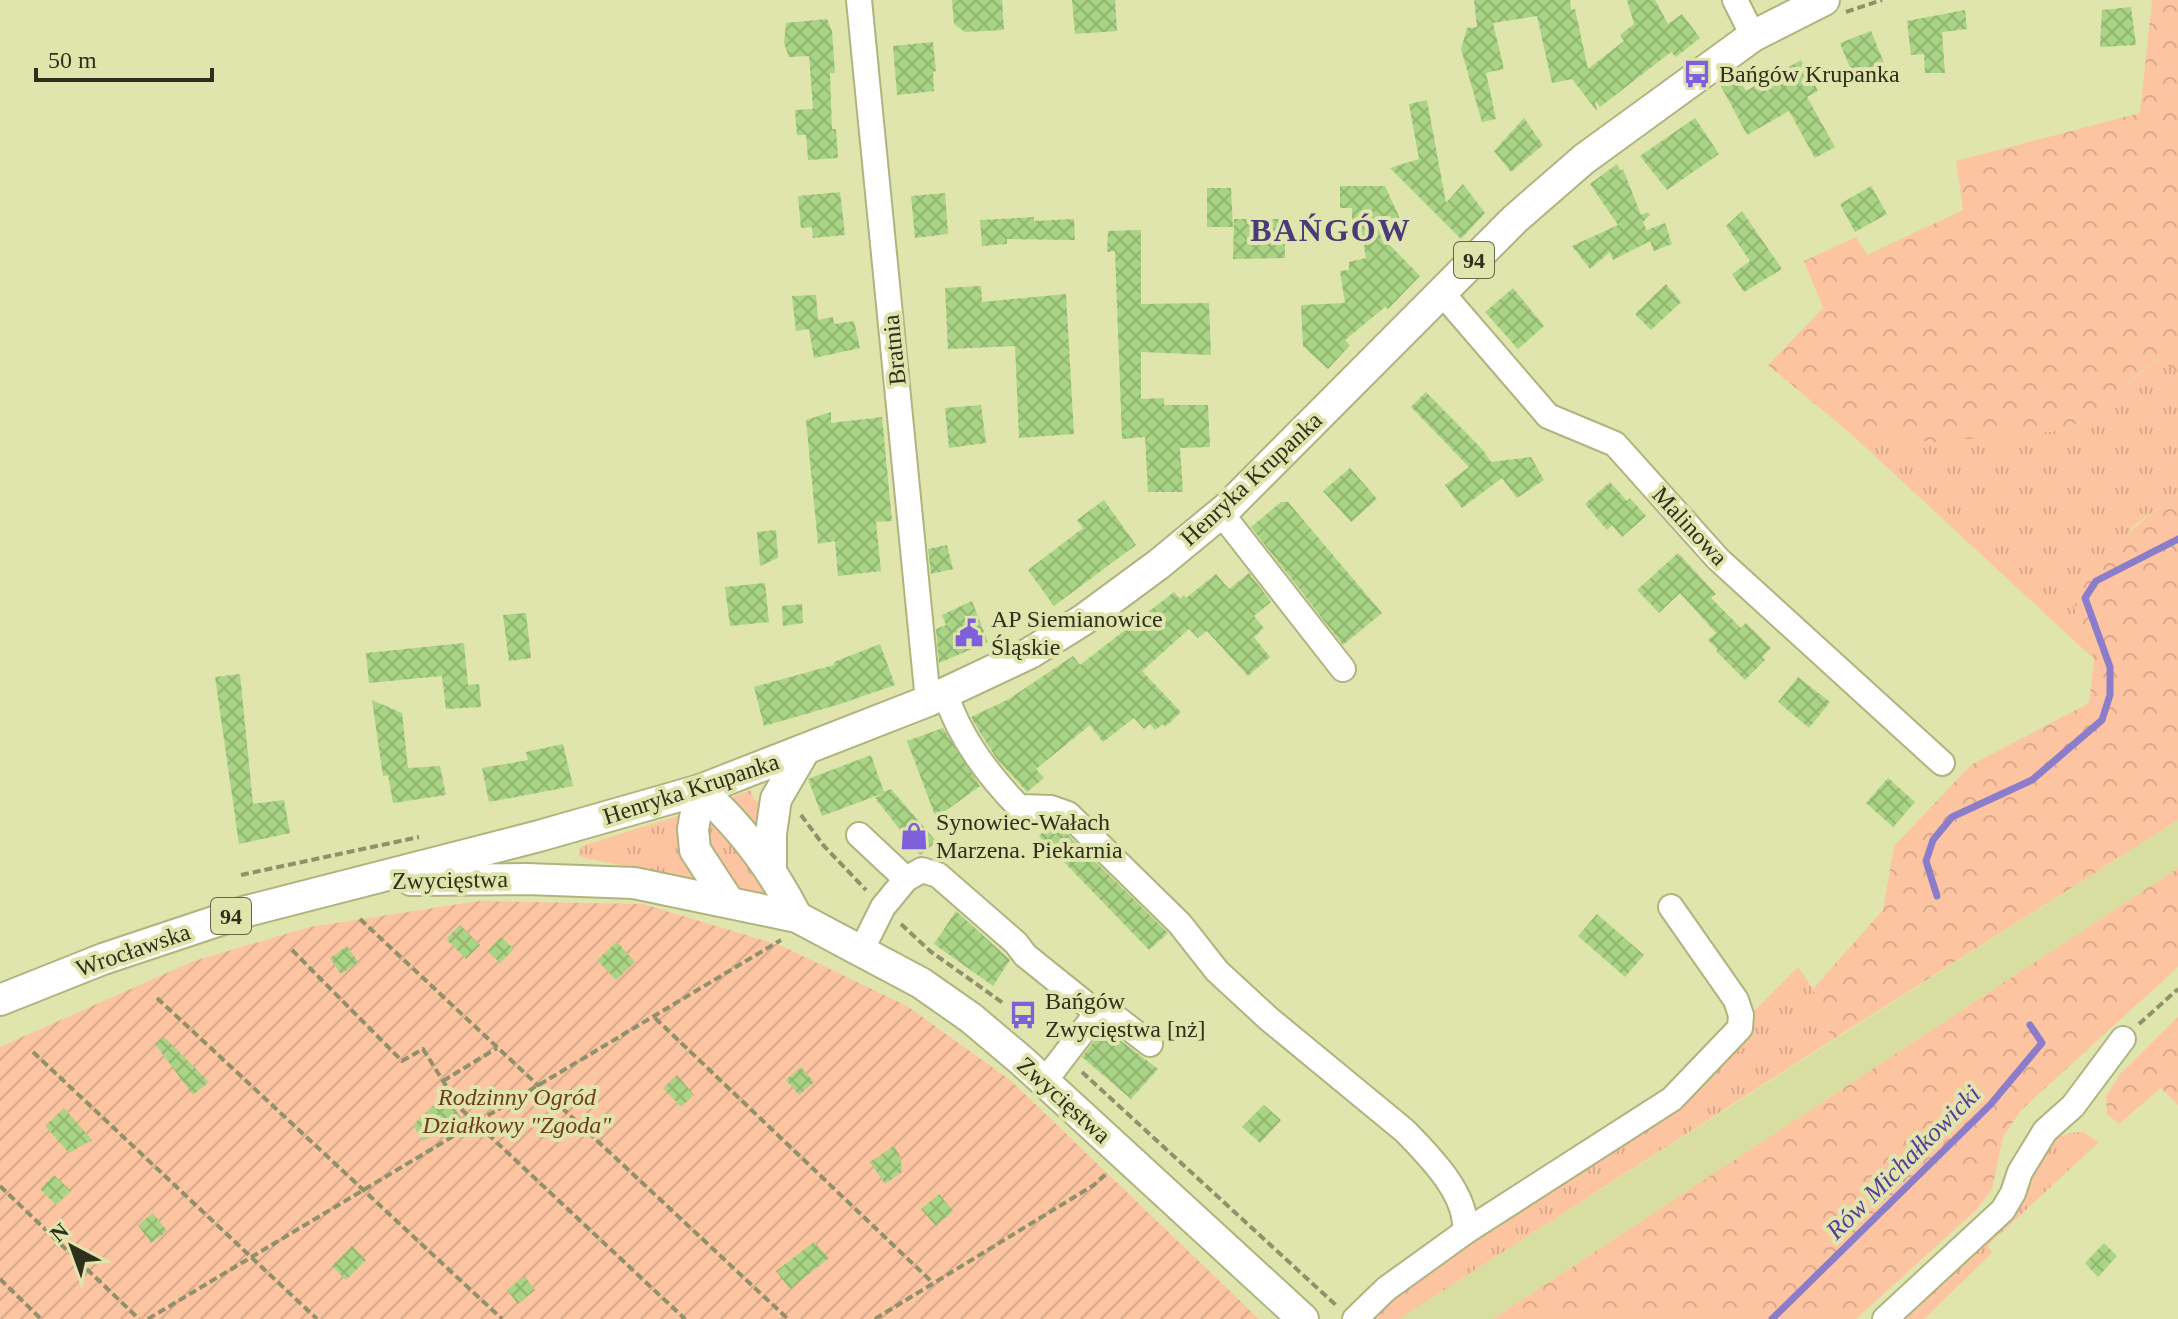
<svg xmlns="http://www.w3.org/2000/svg" width="2178" height="1319" font-family="Georgia,serif">
<defs>
<pattern id="grass-tufts" width="24" height="20" patternUnits="userSpaceOnUse" patternTransform="scale(2)"><rect width="24" height="20" fill="#fdc4a2"/><path d="M3 7l-1-3M5 7V3M7 7l1-3M15 17l-1-3M17 17v-4M19 17l1-3" fill="none" stroke="#d9a98b"/></pattern>
<pattern id="forest-crowns" width="20" height="18" patternUnits="userSpaceOnUse" patternTransform="scale(2)"><rect width="20" height="18" fill="#fdc4a2"/><path d="M2 6a3 3 0 1 1 6 0M12 15a3 3 0 1 1 6 0" fill="none" stroke="#d9a98b"/></pattern>
<pattern id="garden-furrows" width="10" height="10" patternUnits="userSpaceOnUse" patternTransform="scale(2)"><rect width="10" height="10" fill="#fdc4a2"/><path d="M-1 1l2-2M0 10L10 0M9 11l2-2" fill="none" stroke="#d9a98b"/></pattern>
<pattern id="building-cross-hatch" width="8" height="8" patternUnits="userSpaceOnUse" patternTransform="scale(2)"><rect width="8" height="8" fill="#a9d485"/><path d="M0 0l8 8M0 8l8-8" fill="none" stroke="#92b672"/></pattern>
</defs>
<rect width="100%" height="100%" fill="#e0e5ae"/>
<polygon fill="#d8de9f" points="2178,820 2178,868 1493,1319 1399,1319"/>
<g fill="url(#grass-tufts)">
<polygon points="2160,358 2178,374 2178,494 2133,526 2074,607 2094,659 1850,433 1934,442 2068,430"/>
<polygon points="751,790 754,800 764,805 759,839 729,798"/>
<polygon points="687,813 685,853 694,879 584,858 578,855 582,846"/>
<path d="M709,815L743,857L765,891L764,897C755,895 741,893 733,888C710,873 702,840 709,815Z"/>
<polygon points="1798,967 1813,989 1832,1040 1399,1319 1378,1319 1370,1315 1676,1089"/>
<path d="M2083,1132L2099,1142L1987,1246L1993,1252L1924,1319H1900L2012,1215C2015,1210 2020,1205 2024,1200C2042,1166 2034,1134 2083,1132Z"/>
</g>
<g fill="url(#forest-crowns)">
<polygon points="2152,0 2178,0 2178,374 2159,358 2068,430 1934,442 1850,433 1768,365 1823,308 1804,261 1856,237 1867,255 1963,210 1956,161 2140,113"/>
<path d="M2178,494V820L1832,1040L1813,989L1883,910L1894,846L1971,765L2089,703L2094,659L2074,607C2093,558 2136,524 2178,494Z"/>
<polygon points="2178,868 2178,967 2021,1110 2003,1137 1992,1189 1976,1210 1856,1319 1493,1319"/>
<polygon points="2178,1017 2178,1105 2161,1088 2119,1124 2107,1114 2106,1096 2120,1074"/>
</g>
<polygon fill="url(#garden-furrows)" points="479,901 643,904 782,946 907,1006 1010,1080 1259,1319 0,1319 0,1047 194,961 310,927"/>
<g fill="none" stroke-linecap="round" stroke-linejoin="round">
<g stroke="#8c7dca" stroke-width="7">
<polyline points="1937,896 1926,861 1933,840 1952,817 2032,780 2102,720 2110,695 2110,667 2085,598 2096,581 2178,539"/>
<polyline points="1772,1319 1990,1105 2042,1043 2030,1025"/>
</g>
</g>
<g fill="url(#building-cross-hatch)">
<polygon points="952,0 1002,0 1004,30 965,32 954,24"/>
<polygon points="1072,0 1115,0 1117,31 1075,34"/>
<polygon points="1474,0 1570,0 1571,10 1575,9 1588,69 1624,41 1620,35 1634,24 1627,0 1655,0 1668,24 1682,14 1700,38 1676,57 1671,52 1600,107 1595,100 1597,111 1572,79 1552,83 1537,16 1493,23 1504,69 1486,73 1496,119 1482,122 1461,49 1467,28 1477,27"/>
<polygon points="2131,7 2136,45 2100,47 2102,10"/>
<polygon points="1965,10 1967,29 1942,32 1945,73 1925,73 1924,54 1911,55 1907,21"/>
<polygon points="827,19 832,31 835,73 830,73 832,129 836,129 838,158 808,160 806,135 797,135 795,110 813,109 809,56 789,57 784,43 786,23"/>
<polygon points="1871,31 1884,63 1853,75 1840,43"/>
<polygon points="933,42 936,71 933,72 934,91 897,95 893,46"/>
<polygon points="1801,60 1818,91 1807,97 1835,147 1815,158 1789,111 1747,135 1721,86 1738,77 1746,91"/>
<polygon points="1427,100 1446,203 1463,184 1485,213 1461,239 1390,168 1419,159 1409,104"/>
<polygon points="1524,118 1543,145 1511,172 1494,151"/>
<polygon points="1695,118 1719,154 1667,190 1640,156"/>
<polygon points="1617,164 1621,171 1623,169 1641,215 1648,212 1650,215 1643,222 1648,233 1647,230 1665,223 1672,244 1654,251 1650,241 1613,260 1610,252 1590,269 1572,246 1618,225 1590,184"/>
<polygon points="1340,186 1385,186 1403,225 1382,237 1420,276 1388,309 1385,307 1345,340 1350,345 1328,369 1303,346 1301,305 1345,303 1340,271 1349,270 1349,262 1366,258 1360,224 1352,224 1352,208 1340,208"/>
<polygon points="1871,186 1887,214 1855,232 1840,204"/>
<polygon points="1207,188 1231,188 1233,227 1207,227"/>
<polygon points="840,192 845,235 813,238 812,227 801,228 798,196"/>
<polygon points="945,193 948,234 915,238 911,196"/>
<polygon points="1742,211 1782,269 1744,292 1732,274 1750,261 1726,226"/>
<polygon points="1034,217 1034,221 1074,219 1075,240 1007,239 1007,244 982,246 980,220"/>
<polygon points="1234,219 1285,219 1285,258 1233,259"/>
<polygon points="1141,230 1141,304 1209,303 1211,355 1141,352 1141,399 1164,398 1164,405 1208,405 1210,447 1180,448 1183,492 1148,492 1145,437 1122,439 1115,251 1107,252 1108,231"/>
<polygon points="1666,284 1681,302 1651,330 1635,314"/>
<polygon points="981,286 982,302 1066,294 1074,434 1019,438 1015,346 948,349 945,288"/>
<polygon points="1513,288 1544,326 1518,349 1485,312"/>
<polygon points="816,295 818,320 833,317 834,324 854,321 860,348 814,358 809,329 796,331 792,296"/>
<polygon points="1426,392 1482,449 1491,462 1531,457 1544,480 1517,498 1502,478 1462,508 1445,485 1469,467 1411,407"/>
<polygon points="981,405 986,443 949,448 945,408"/>
<polygon points="831,412 831,423 882,417 892,521 876,522 881,571 838,576 835,541 818,544 806,420"/>
<polygon points="1350,468 1377,499 1351,522 1323,491"/>
<polygon points="1610,482 1627,501 1630,498 1646,516 1622,537 1612,525 1607,530 1585,504"/>
<polygon points="1104,500 1136,545 1054,606 1028,570 1083,528 1077,520"/>
<polygon points="1281,502 1288,502 1382,613 1343,645 1251,527"/>
<polygon points="776,530 778,558 760,566 757,532"/>
<polygon points="947,545 953,569 931,574 928,549"/>
<polygon points="1678,553 1716,594 1711,598 1741,628 1746,623 1771,648 1762,657 1765,660 1745,680 1716,651 1718,650 1708,640 1716,633 1680,593 1659,613 1637,590"/>
<polygon points="1249,573 1271,602 1254,616 1264,628 1254,637 1270,657 1248,676 1207,631 1198,638 1189,629 1142,671 1181,712 1165,727 1163,724 1155,730 1150,724 1144,729 1134,718 1103,742 1090,725 1036,769 1044,778 1027,792 997,759 979,731 971,717 1009,699 1073,656 1080,665 1174,592 1180,599 1184,595 1186,598 1216,574 1229,589"/>
<polygon points="765,583 769,622 730,626 725,587"/>
<polygon points="972,601 988,642 939,663 936,629 946,625 942,615"/>
<polygon points="802,604 803,623 783,626 782,606"/>
<polygon points="526,613 531,658 509,661 503,615"/>
<polygon points="464,643 468,685 479,684 481,707 446,709 442,676 369,683 366,653"/>
<polygon points="880,644 895,685 837,705 764,726 754,687 834,665 834,662"/>
<polygon points="240,674 253,804 284,800 290,833 239,844 215,677"/>
<polygon points="1798,677 1830,702 1809,728 1778,702"/>
<polygon points="372,700 402,713 408,768 440,766 446,795 393,803 388,775 383,776"/>
<polygon points="943,728 980,786 936,818 907,741"/>
<polygon points="563,744 573,786 489,802 482,768 528,760 526,752"/>
<polygon points="871,755 884,792 891,789 935,840 935,843 920,855 875,798 884,793 822,816 808,779"/>
<polygon points="1888,778 1915,802 1893,827 1866,803"/>
<polygon points="1051,824 1060,827 1168,933 1149,950 1039,836"/>
<polygon points="956,911 1010,960 993,986 934,944"/>
<polygon points="1597,914 1644,955 1625,977 1578,936"/>
<polygon points="460,925 480,945 466,959 446,939"/>
<polygon points="501,937 514,949 500,963 488,951"/>
<polygon points="617,942 635,962 616,980 597,960"/>
<polygon points="347,946 358,962 341,974 330,958"/>
<polygon points="1103,1030 1108,1031 1158,1069 1131,1099 1082,1057"/>
<polygon points="164,1037 209,1082 193,1095 155,1044"/>
<polygon points="801,1067 814,1082 799,1095 786,1080"/>
<polygon points="677,1075 694,1095 681,1107 663,1088"/>
<polygon points="448,1098 461,1118 423,1141 413,1125 432,1107"/>
<polygon points="1264,1105 1281,1120 1260,1143 1242,1127"/>
<polygon points="64,1108 92,1140 69,1153 45,1126"/>
<polygon points="894,1146 900,1156 902,1172 885,1184 870,1162"/>
<polygon points="54,1175 71,1191 56,1205 40,1189"/>
<polygon points="939,1194 953,1211 936,1226 921,1209"/>
<polygon points="153,1213 167,1231 151,1243 138,1225"/>
<polygon points="814,1242 829,1258 790,1289 776,1271"/>
<polygon points="2104,1243 2117,1256 2098,1277 2085,1263"/>
<polygon points="352,1246 366,1260 346,1280 332,1266"/>
<polygon points="524,1276 535,1290 518,1304 507,1290"/>
</g>
<g fill="none" stroke-linecap="round" stroke-linejoin="round">
<defs>
<g id="minor">
<polyline points="859,0 928,701"/>
<polyline points="1735,0 1753,36"/>
<polyline points="1442,293 1548,416 1615,444 1718,559 1942,763"/>
<polyline points="1221,513 1343,669"/>
<path d="M945,692C958,735 988,775 1019,807L1051,808L1068,814L1180,924L1217,971L1269,1019L1405,1131C1430,1157 1468,1194 1465,1232L1386,1289L1355,1319"/>
<polyline points="859,835 906,879 883,907 861,951"/>
<polyline points="906,879 922,870 938,875 1016,943 1025,955 1097,1013 1044,1082"/>
<polyline points="1097,1013 1115,1017 1150,1044"/>
<polyline points="1465,1232 1672,1099 1740,1028 1741,1015 1736,1000 1671,907"/>
<polyline points="1885,1319 2003,1210 2013,1193 2020,1172 2045,1131 2073,1106 2123,1039"/>
</g>
<g id="major">
<path d="M700,790C741,826 772,868 797,917"/>
<polyline points="700,790 693,829 695,850 729,902"/>
<polyline points="771,869 771,833 776,799 804,751"/>
<polyline points="411,880 527,879 634,883 797,917 921,983 971,1018 1022,1061 1303,1319"/>
<polyline points="0,1000 103,959 247,911 539,836 700,790 928,701 1030,653 1083,620 1159,564 1227,508 1515,219 1584,159 1753,36 1824,0"/>
</g>
</defs>
<use href="#minor" stroke="#afb47f" stroke-width="28"/>
<use href="#major" stroke="#afb47f" stroke-width="34"/>
<g stroke="#8e916a" stroke-width="4" stroke-dasharray="8 4" stroke-linecap="butt">
<polyline points="1846,12 1882,0"/>
<polyline points="801,815 824,846 866,890"/>
<polyline points="241,875 419,837"/>
<polyline points="360,919 788,1319"/>
<polyline points="901,924 930,951 1003,1003"/>
<polyline points="292,950 402,1061 423,1049 460,1108 685,1319"/>
<polyline points="157,998 502,1319"/>
<polyline points="655,1018 933,1283"/>
<polyline points="2139,1024 2178,989"/>
<polyline points="33,1052 317,1319"/>
<polyline points="1082,1072 1338,1307"/>
<polyline points="443,1081 497,1048"/>
<polyline points="0,1186 139,1319"/>
<polyline points="0,1279 41,1319"/>
<polyline points="148,1319 781,940"/>
<polyline points="875,1319 1094,1185 1106,1174"/>
</g>
<use href="#minor" stroke="#fff" stroke-width="24"/>
<use href="#major" stroke="#fff" stroke-width="30"/>
</g>
<defs>
<symbol id="bus-bare" viewBox="-9 -9 18 18"><path d="M-5-6H5V4H4V6H2V4H-2V6H-4V4H-5ZM-3.5-4V0h7V-4ZM-3.5 1.2v1.5H-2V1.2ZM2 1.2v1.5H3.5V1.2Z" fill="#7f5fda" stroke="#e0e5ae" stroke-width="2.5" paint-order="stroke"/></symbol>
<symbol id="civic-bare" viewBox="-9 -9 18 18"><path d="M-.6-6.5H3V-4.5H.6V-3L4-1V1h2V6H-6V1h2V-1L-.6-3ZM-1.2 2.5V6h2.4V2.5Z" fill="#7f5fda" stroke="#e0e5ae" stroke-width="2.5" paint-order="stroke"/></symbol>
<symbol id="shop-bare" viewBox="-9 -9 18 18"><path d="M-5-2.5h2.3a2.7 3.5 0 0 1 5.4 0H5L5.5 6h-11ZM-1.5-2.5h3a1.5 2.3 0 0 0-3 0Z" fill="#7f5fda" stroke="#e0e5ae" stroke-width="2.5" paint-order="stroke"/></symbol>
</defs>
<g fill-rule="evenodd">
<use href="#bus-bare" x="1677" y="54" width="40" height="40"/>
<use href="#civic-bare" x="949" y="613" width="40" height="40"/>
<use href="#shop-bare" x="894" y="816" width="40" height="40"/>
<use href="#bus-bare" x="1003" y="995" width="40" height="40"/>
</g>
<g text-anchor="middle" stroke-width="8" stroke-linejoin="round" paint-order="stroke">
<g fill="#e0e5ae" stroke="#646647" stroke-width="2">
<rect x="1454" y="242" width="40" height="36" rx="6"/>
<rect x="211" y="898" width="40" height="36" rx="6"/>
</g>
<g font-size="22" font-weight="bold" fill="#2f301b">
<text x="1474" y="268">94</text>
<text x="231" y="924">94</text>
</g>
<g font-size="24" fill="#2f301b" stroke="#e0e5ae" text-anchor="start">
<text x="1719" y="82">Bańgów Krupanka</text>
<text x="991" y="627">AP Siemianowice<tspan x="991" dy="28">Śląskie</tspan></text>
<text x="936" y="830">Synowiec-Wałach<tspan x="936" dy="28">Marzena. Piekarnia</tspan></text>
<text x="1045" y="1009">Bańgów<tspan x="1045" dy="28">Zwycięstwa [nż]</tspan></text>
</g>
<g font-size="24" fill="#2f301b" stroke="#e0e5ae">
<text transform="translate(894 350) rotate(-96)" y="8">Bratnia</text>
<text transform="translate(1251 479) rotate(-43)" y="8">Henryka Krupanka</text>
<text transform="translate(1690 526) rotate(47)" y="8">Malinowa</text>
<text transform="translate(691 789) rotate(-18)" y="8">Henryka Krupanka</text>
<text transform="translate(450 880) rotate(-1)" y="8">Zwycięstwa</text>
<text transform="translate(133 950) rotate(-19)" y="8">Wrocławska</text>
<text transform="translate(1064 1100) rotate(42)" y="8">Zwycięstwa</text>
</g>
<g font-size="24" font-style="italic" fill="#703c19" stroke="#e0e5ae">
<text x="517" y="1105">Rodzinny Ogród<tspan x="517" dy="28">Działkowy "Zgoda"</tspan></text>
</g>
<g font-size="26" font-style="italic" fill="#563c99" stroke="#e0e5ae">
<text transform="translate(1903 1162) rotate(-45)" y="9">Rów Michałkowicki</text>
</g>
<g font-size="32" font-weight="bold" letter-spacing="2" fill="#493b77" stroke="#e0e5ae">
<text x="1331" y="241">BAŃGÓW</text>
</g>
</g>
<g transform="translate(72 1247) rotate(319)" stroke="#e0e5ae" stroke-width="6" paint-order="stroke">
<path d="M0-6L14 30L0 20L-14 30Z" fill="#2f301b"/>
<text y="-12" font-size="22" font-weight="bold" text-anchor="middle" fill="#2f301b">N</text>
</g>
<path d="M36 68v12h176v-12" fill="none" stroke="#2f301b" stroke-width="4"/>
<text x="48" y="68" font-size="24" fill="#2f301b" stroke="#e0e5ae" stroke-width="6" paint-order="stroke">50 m</text>
</svg>
